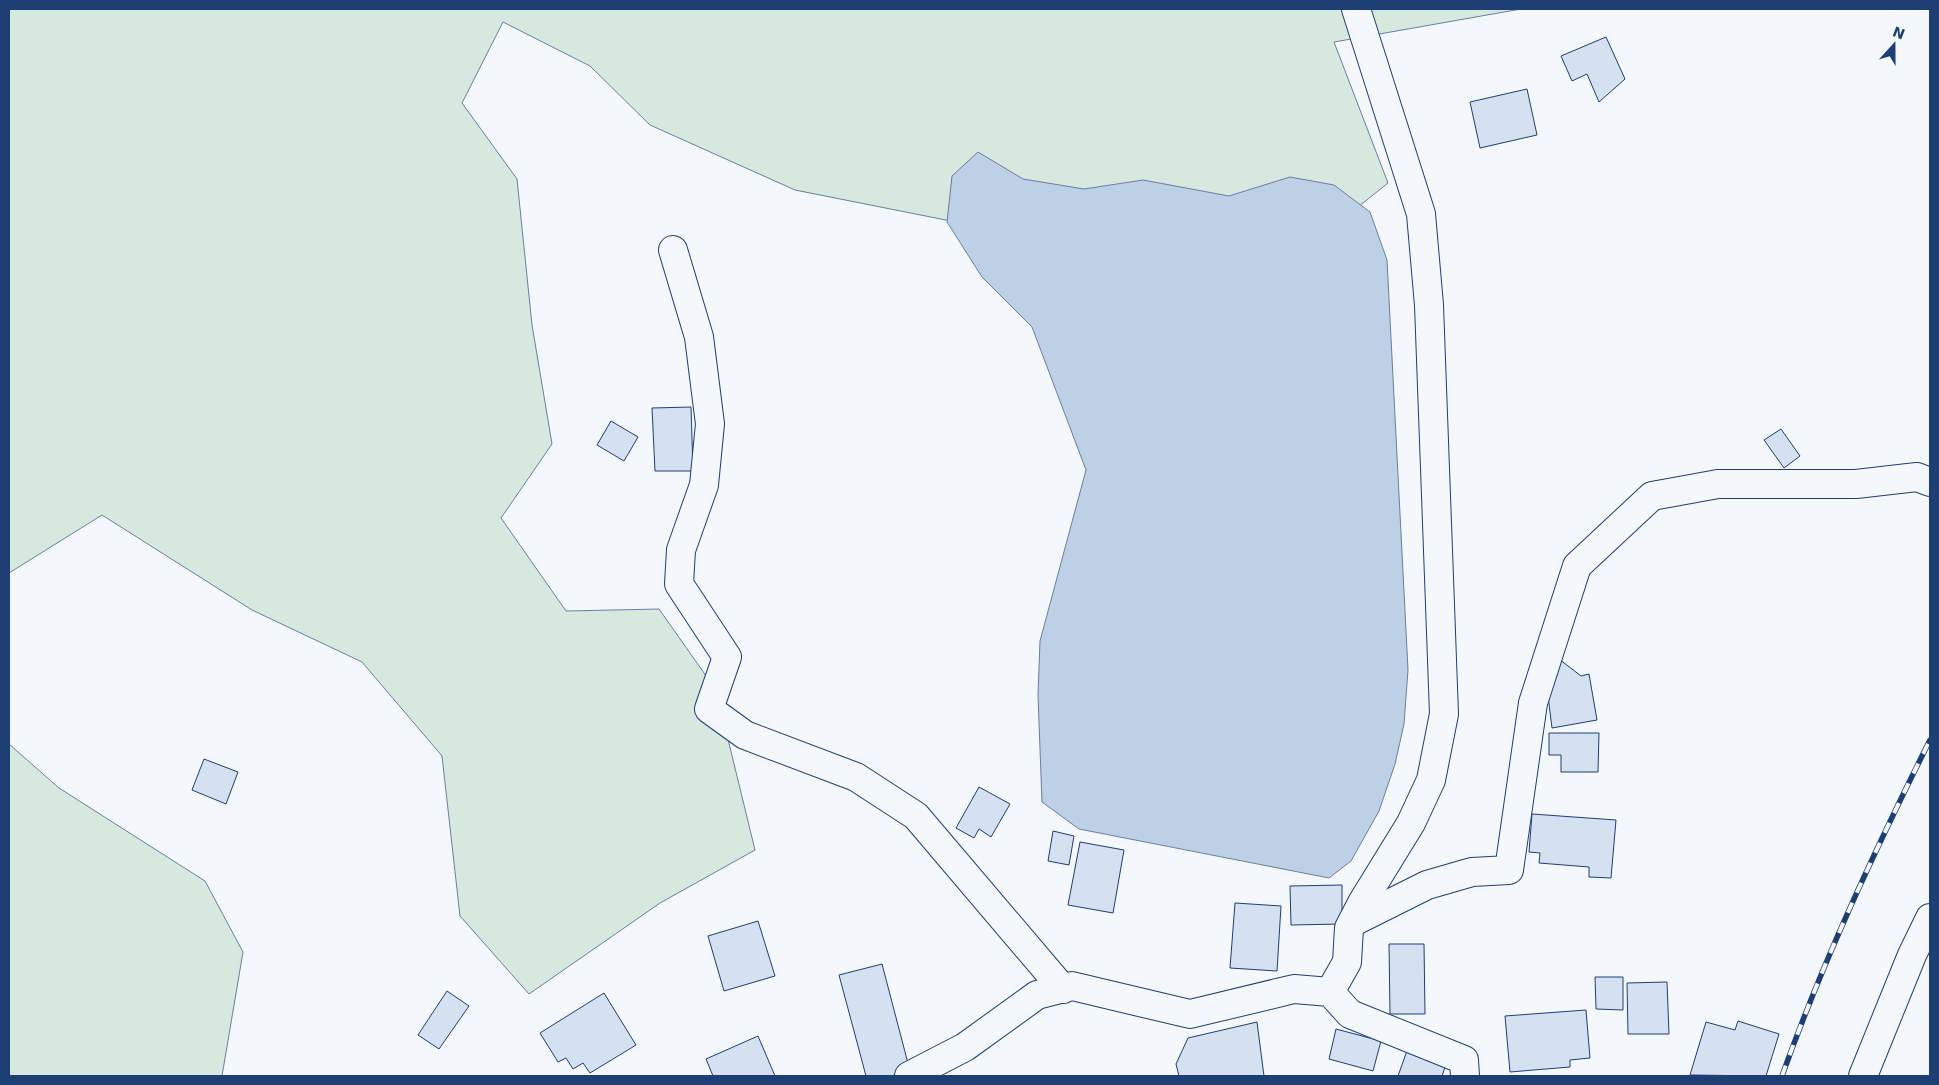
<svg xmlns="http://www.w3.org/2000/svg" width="1939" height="1085" font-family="'DejaVu Sans',sans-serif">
<rect width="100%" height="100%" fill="#f4f7fb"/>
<g fill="#d7e8df" stroke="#687fa3">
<polygon points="9,9 1521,9 1334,42 1388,183 1333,227 991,229 795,190 650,125 590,66 503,22 462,103 517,179 532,325 552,444 501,518 566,611 659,609 716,690 755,850 660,903 529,994 460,916 442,756 362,662 252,610 102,515 9,573"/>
<polygon points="9,744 59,788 205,881 243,952 222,1076 9,1076"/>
</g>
<polygon fill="#bed0e5" stroke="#687fa3" points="978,152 1023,179 1084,189 1143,180 1229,196 1290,177 1334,185 1370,212 1387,260 1408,670 1404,724 1395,764 1379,811 1351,861 1329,878 1079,829 1042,802 1038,695 1040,641 1086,470 1032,327 982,277 947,222 952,176"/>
<g fill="#d5e0f0" stroke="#1d3f73">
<polygon points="1606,37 1625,79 1599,102 1587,74 1572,81 1561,56"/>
<polygon points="1527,89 1537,135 1480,148 1470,102"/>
<polygon points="691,407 693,471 655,471 652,408"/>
<polygon points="611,421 638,437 624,461 597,445"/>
<polygon points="1781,429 1800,456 1784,468 1764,440"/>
<polygon points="1559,659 1581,676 1589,674 1597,720 1552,728 1547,688"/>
<polygon points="1549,733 1599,733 1598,772 1561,772 1561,755 1549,755"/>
<polygon points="204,759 238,772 226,804 192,790"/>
<polygon points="979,787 1010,804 991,837 979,829 974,838 956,828"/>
<polygon points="1532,814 1616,820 1611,878 1589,877 1589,867 1539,863 1540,853 1529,852"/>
<polygon points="1053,831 1074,836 1069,865 1048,861"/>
<polygon points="1080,842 1124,850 1113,913 1068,905"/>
<polygon points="1342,885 1342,924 1291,925 1290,886"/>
<polygon points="1235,903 1281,906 1277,971 1230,968"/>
<polygon points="758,921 775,976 724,991 708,936"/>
<polygon points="1389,944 1424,944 1425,1014 1390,1014"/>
<polygon points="882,964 910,1071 891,1076 866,1076 839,975"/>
<polygon points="1595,977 1623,977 1623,1010 1596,1009"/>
<polygon points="1667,982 1669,1034 1628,1034 1627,983"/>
<polygon points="447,991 469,1006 439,1049 418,1035"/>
<polygon points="604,993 636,1045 590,1073 583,1063 573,1069 566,1058 558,1062 540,1033"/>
<polygon points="1586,1010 1590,1058 1570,1060 1570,1067 1510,1072 1505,1016"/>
<polygon points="1738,1021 1779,1034 1766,1076 1690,1075 1706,1022 1735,1030"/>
<polygon points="1257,1022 1264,1076 1179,1076 1176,1064 1188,1038"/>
<polygon points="1336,1029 1381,1041 1373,1071 1329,1059"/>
<polygon points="758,1036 775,1076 713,1076 706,1059"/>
<polygon points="1408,1048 1447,1061 1442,1076 1398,1076"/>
</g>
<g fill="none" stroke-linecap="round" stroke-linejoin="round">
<defs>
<g id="minor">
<polyline points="673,250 699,337 710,424 704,485 681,550 679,584 727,657 709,709 745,735 856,777 916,816 1063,989"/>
<polyline points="1353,922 1427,885 1472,872 1509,870 1533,703 1577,566 1652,496 1718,484 1856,484 1917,477 1930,482"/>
<polyline points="1330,992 1347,962 1349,928 1363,901 1411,823 1431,780 1444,714 1429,305 1421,214 1356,9"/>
<polyline points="909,1076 965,1047 1037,995 1072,986 1190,1014 1294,989 1330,992 1350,1014 1464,1060 1465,1076"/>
</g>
<polyline id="tertiary" points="1863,1076 1912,955 1930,918"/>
</defs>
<use href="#minor" stroke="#1d3f73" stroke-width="30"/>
<use href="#tertiary" stroke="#1d3f73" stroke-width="30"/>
<use href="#minor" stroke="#f4f7fb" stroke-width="28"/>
<use href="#tertiary" stroke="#f4f7fb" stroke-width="28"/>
<defs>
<path id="rail" d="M1782,1076C1823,961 1875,850 1930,740"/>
</defs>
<use href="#rail" stroke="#1d3f73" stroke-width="5.5"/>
<use href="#rail" stroke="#f4f7fb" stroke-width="4" stroke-dasharray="11" stroke-linecap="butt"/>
</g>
<rect width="1939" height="1085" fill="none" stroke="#1d3f73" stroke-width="20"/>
<g transform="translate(1894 45) rotate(21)" stroke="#f4f7fb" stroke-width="4" paint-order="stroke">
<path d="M0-4L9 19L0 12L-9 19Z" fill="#1d3f73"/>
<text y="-8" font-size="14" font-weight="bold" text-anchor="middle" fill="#1d3f73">N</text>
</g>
</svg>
